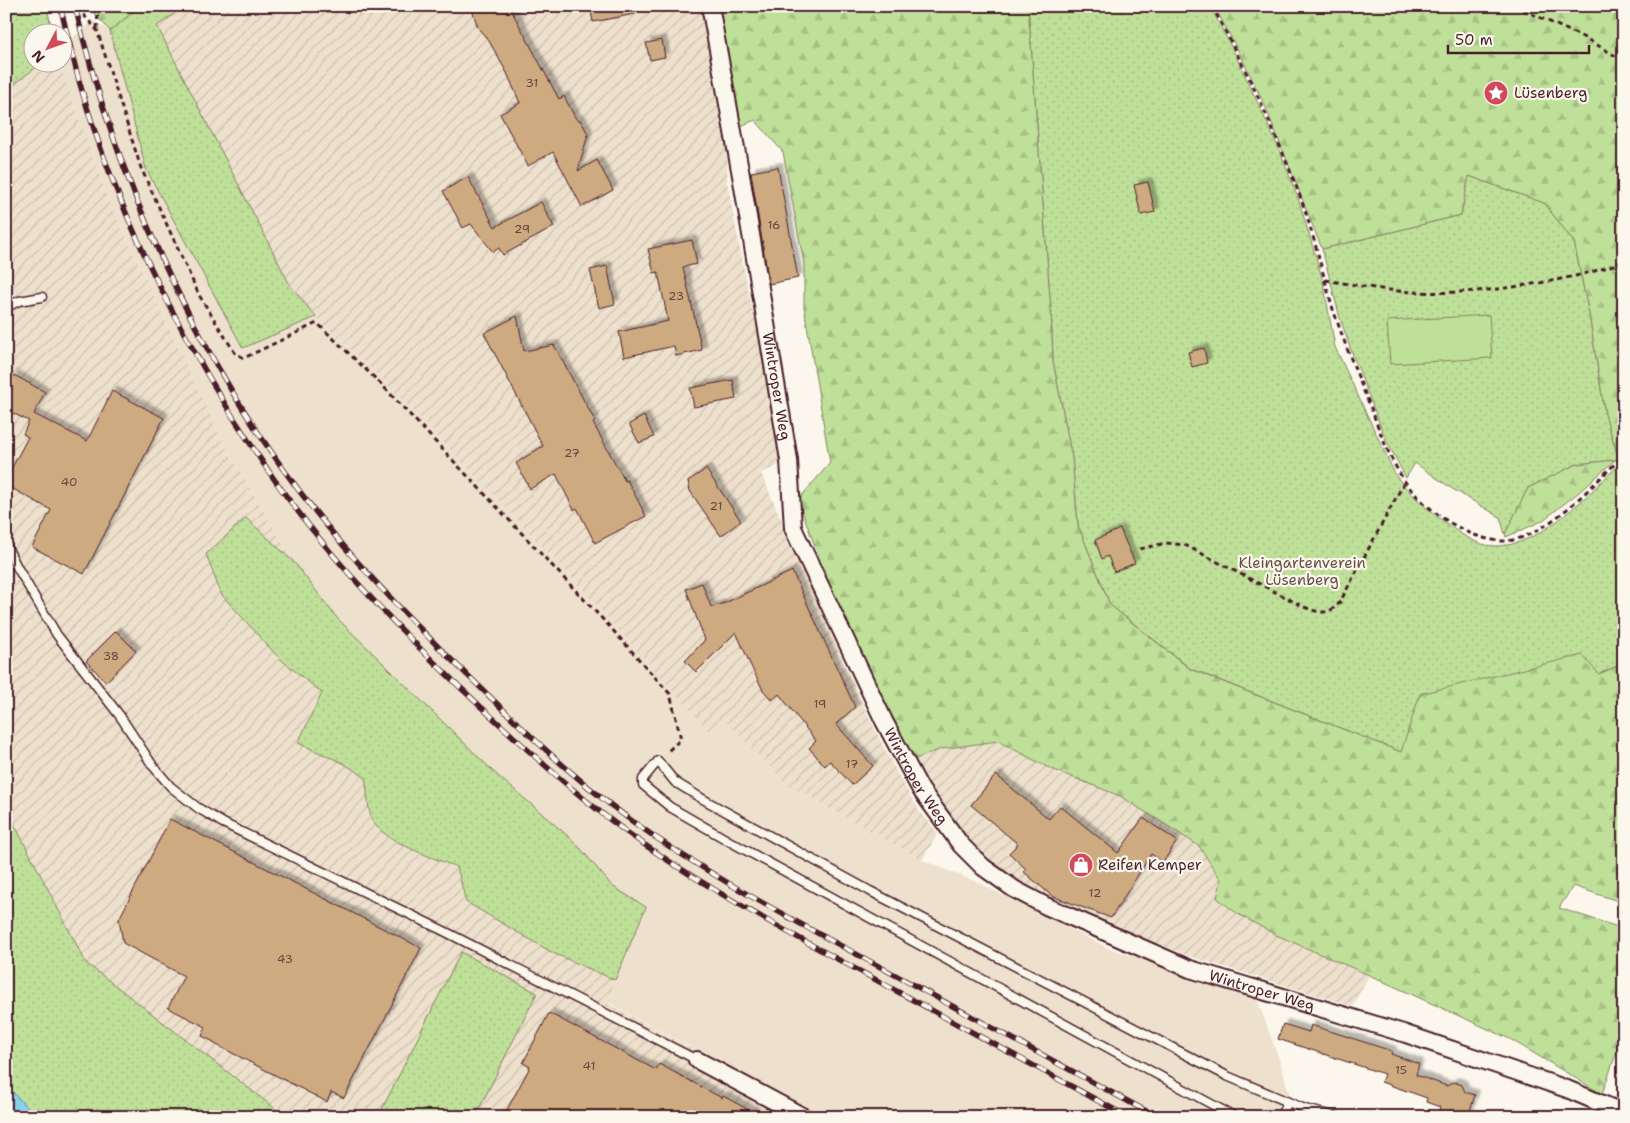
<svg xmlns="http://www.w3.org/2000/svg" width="1630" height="1123" font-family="'Shantell Sans',sans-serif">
<defs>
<pattern id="industrial-furrows" width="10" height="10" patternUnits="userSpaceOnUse" patternTransform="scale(1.25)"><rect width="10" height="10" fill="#ede0cc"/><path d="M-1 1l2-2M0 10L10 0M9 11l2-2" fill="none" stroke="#cdc0af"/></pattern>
<pattern id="grass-dots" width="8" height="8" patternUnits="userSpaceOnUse" patternTransform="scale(1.25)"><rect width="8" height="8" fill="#bfe099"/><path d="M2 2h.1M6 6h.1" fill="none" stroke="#a6c084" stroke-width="1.8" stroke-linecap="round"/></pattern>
<pattern id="forest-firs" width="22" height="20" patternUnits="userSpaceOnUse" patternTransform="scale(1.25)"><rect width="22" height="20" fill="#bfe099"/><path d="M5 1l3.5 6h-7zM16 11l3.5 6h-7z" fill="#a6c084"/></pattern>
<pattern id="water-ripples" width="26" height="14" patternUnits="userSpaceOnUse" patternTransform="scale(1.25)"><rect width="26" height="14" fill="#89d1eb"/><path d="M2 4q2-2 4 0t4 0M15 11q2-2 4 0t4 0" fill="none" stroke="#78b3ca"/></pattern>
<filter id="shadow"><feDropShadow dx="4.5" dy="-4.5" stdDeviation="1" flood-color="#0004"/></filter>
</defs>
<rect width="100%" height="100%" fill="#fbf7ec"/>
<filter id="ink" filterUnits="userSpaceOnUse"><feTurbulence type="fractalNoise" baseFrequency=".02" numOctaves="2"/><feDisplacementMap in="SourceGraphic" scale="10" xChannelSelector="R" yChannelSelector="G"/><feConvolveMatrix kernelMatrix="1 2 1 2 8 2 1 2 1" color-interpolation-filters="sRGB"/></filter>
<g filter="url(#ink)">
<polygon fill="#ede0cc" points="93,21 110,31 146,169 243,348 316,317 382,379 463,463 585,592 711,732 723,718 786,784 922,860 979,883 1108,948 1256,996 1281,1065 1296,1117 816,1117 608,1002 615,980 646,907 612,886 575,842 497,775 337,618 294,562 224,444 110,204 59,63 62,62 63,46"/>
<g fill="url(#industrial-furrows)">
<polygon points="186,6 703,6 728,143 727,182 748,290 768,375 784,454 780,465 761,473 846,668 879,738 900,778 920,812 938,833 922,860 786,784 723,719 710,732 585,592 463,463 382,379 316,317 290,285 157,26"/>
<polygon points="42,63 59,63 110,204 224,444 294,562 246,518 206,554 221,594 279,658 322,693 299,743 343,763 365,777 372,820 384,834 422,854 457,867 553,953 615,980 608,1003 816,1117 286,1117 86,963 6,808 6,90"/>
<polygon points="998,741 1050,768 1120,796 1199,846 1221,881 1276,935 1369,975 1353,1006 1198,959 1130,934 1036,896 994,865 962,834 933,793 913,760 941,749"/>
</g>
<g fill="url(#grass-dots)" stroke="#848062">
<polygon points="6,6 47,6 52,32 32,32 32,62 42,63 6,90"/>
<polygon points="140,6 186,6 157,26 290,285 316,317 243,348 146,169 110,31"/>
<path d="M1028,6H1210L1235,54L1279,149L1299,201L1323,281L1335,347L1396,476C1411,495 1427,509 1446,523C1459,533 1476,545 1493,546C1543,548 1590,491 1624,460V663L1599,674L1401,752L1191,669L1110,605L1078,525L1072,458L1053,361L1051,311Z"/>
<polygon points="1469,176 1544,203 1574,242 1589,314 1605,414 1618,457 1615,460 1577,464 1528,488 1505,534 1500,517 1451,488 1415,463 1406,478 1386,440 1351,350 1340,318 1322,249 1461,215"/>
<path d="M246,518L294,562L337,618L497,775L575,842L612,886L646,907L615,980L553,953L466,902L457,867C436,859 382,841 372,820C368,811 367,788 365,777L343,763L298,743L322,693L279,658L221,594L206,554Z"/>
<polygon points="6,808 86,963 286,1117 36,1117 6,1085"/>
<polygon points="461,952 537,993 475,1117 378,1117"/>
</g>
<g fill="url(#forest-firs)" stroke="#848062">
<polygon points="88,6 140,6 110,31"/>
<polygon points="716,6 1028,6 1051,311 1053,361 1072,458 1078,525 1110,605 1190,669 1401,752 1420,694 1582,655 1599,674 1624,663 1624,903 1573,886 1559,908 1624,929 1624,1031 1602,1094 1510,1039 1369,975 1276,935 1238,914 1217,898 1221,880 1199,846 1120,796 1049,768 998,741 941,749 913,760 887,710 841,617 798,500 830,463 804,307 804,264 783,152 755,120 741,126 724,52"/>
<polygon points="1214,6 1624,6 1624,452 1618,457 1605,414 1589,314 1574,242 1544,203 1469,176 1461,215 1322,249 1266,108 1239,52"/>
<polygon points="1615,460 1578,493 1542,521 1506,537 1505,534 1528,488 1577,464"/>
</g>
<polygon fill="#bfe099" stroke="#848062" points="1489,315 1492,358 1390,364 1387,321"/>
<polygon fill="url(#water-ripples)" stroke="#708a9e" points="6,1085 36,1117 6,1117"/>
<g fill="#cdaa80" stroke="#4a1f2b" filter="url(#shadow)">
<polygon points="471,6 509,6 559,99 564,96 576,119 581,121 588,134 578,171 597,160 613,190 582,207 553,152 528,166 500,114 520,103 507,73 489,41 478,28"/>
<polygon points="590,6 635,6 635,14 593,22"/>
<polygon points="662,40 665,57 650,60 646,43"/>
<polygon points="778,167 798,278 769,284 751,172"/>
<polygon points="468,177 495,227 541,202 554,227 503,255 499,248 493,252 471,224 463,228 443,191"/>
<polygon points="1148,182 1155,212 1141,215 1134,185"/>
<polygon points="692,240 697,264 683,267 702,350 676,356 674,346 624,357 619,332 668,321 658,272 654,273 648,249"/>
<polygon points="607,266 615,304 599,308 590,270"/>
<polygon points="517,316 524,351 554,345 595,421 593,423 625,481 627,480 646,516 595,543 577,508 574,510 556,474 530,489 516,463 543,446 484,333"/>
<polygon points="1204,348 1207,363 1192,367 1188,352"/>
<polygon points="14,375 45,392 34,414 87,441 112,391 164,418 84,574 32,547 51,510 6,485 6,479 28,437 23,434 29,421 6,410 6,390"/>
<polygon points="733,380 736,399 694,407 690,388"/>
<polygon points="644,416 654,437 639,443 629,424"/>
<polygon points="706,469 741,521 721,536 690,491 688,481"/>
<polygon points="1120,529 1135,563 1114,572 1108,556 1102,559 1095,540"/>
<polygon points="792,571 855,707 836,724 873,766 852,785 830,761 825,766 809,748 816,741 779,694 772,700 763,690 751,666 736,632 696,672 685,661 705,640 686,589 702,583 711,607 725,603"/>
<polygon points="116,631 136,651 106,682 86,661"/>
<polygon points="996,775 1049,819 1060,806 1118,853 1143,818 1177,841 1163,862 1151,854 1111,918 1052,896 1024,872 1026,869 1009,853 1018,844 971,805"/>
<polygon points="170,819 421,948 344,1098 331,1092 327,1102 213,1043 214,1042 202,1036 206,1027 168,1008 184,976 123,943 119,919"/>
<polygon points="549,1013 656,1070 659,1064 722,1098 723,1096 762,1117 503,1117 530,1067 523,1063"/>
<polygon points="1283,1024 1309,1032 1311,1025 1392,1051 1391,1054 1419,1064 1416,1075 1447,1086 1454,1082 1462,1085 1465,1092 1475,1095 1468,1117 1437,1117 1440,1107 1426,1102 1427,1098 1381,1082 1384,1074 1278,1039"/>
</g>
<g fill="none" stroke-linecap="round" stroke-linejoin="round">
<defs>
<g id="service">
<polyline points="6,307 19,301 42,297"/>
<polyline points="6,545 17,567 57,635 120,716 153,766 171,787 198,808 223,823 444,931 697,1060"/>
<polyline points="1235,1117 729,841 670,807 643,785 643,779 658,761 675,782 701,798 870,891 1227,1076 1305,1109 1337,1117"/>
<polyline points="1280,1117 1288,1102"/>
</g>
<g id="minor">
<path id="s1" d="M711,11L742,181L789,460L793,528L884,721L915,779L921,790L961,845L983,867L1014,889L1046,906L1190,969L1403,1033L1567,1089L1624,1113"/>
<polyline points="697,1060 804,1117"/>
</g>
</defs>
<use href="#service" stroke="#4a1f2b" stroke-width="11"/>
<use href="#minor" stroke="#4a1f2b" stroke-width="20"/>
<g stroke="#4a1f2b" stroke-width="3" stroke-dasharray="5 4" stroke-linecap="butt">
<polyline points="81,6 82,13 97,30 141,168 199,295 235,353 244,358 317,323 380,383 610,627 670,694 681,739 667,752"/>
<path d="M1212,6C1246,69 1276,132 1301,199C1314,235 1322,272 1333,309C1344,342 1357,375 1371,408C1380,432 1389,458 1404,480C1422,508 1470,542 1505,541C1546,539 1595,482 1624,455"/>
<polyline points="1515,6 1587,39 1624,61"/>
<polyline points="97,29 98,11 102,6"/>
<path d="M1325,280C1355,285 1386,291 1416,292C1457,294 1498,290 1539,283C1568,278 1597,272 1624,261"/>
<path d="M1140,549L1166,543L1185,545L1304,607C1319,613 1329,616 1340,602L1405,481"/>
</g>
<use href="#service" stroke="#fbf7ec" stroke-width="8"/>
<use href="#minor" stroke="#fbf7ec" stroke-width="16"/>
<defs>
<g id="rail">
<path d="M60,6C67,32 73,59 80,84C120,223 192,361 274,479C333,563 405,636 479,705C532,754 585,804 645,845C716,894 791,934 867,975C954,1022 1041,1070 1128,1117"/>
<path d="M75,6C119,191 206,379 327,526C375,585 428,638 483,690C537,743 592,795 655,837C729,887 808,928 886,970C976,1019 1066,1068 1157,1117"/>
</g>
</defs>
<use href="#rail" stroke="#4a1f2b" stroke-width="5.5"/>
<use href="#rail" stroke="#fbf7ec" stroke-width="4" stroke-dasharray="11" stroke-linecap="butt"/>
</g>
</g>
<defs>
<symbol id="sight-disc" viewBox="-11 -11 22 22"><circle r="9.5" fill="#d1495b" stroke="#fbf7ec"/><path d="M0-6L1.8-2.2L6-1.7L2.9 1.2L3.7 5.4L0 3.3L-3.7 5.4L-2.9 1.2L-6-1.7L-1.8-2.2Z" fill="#fff"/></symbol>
<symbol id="shop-disc" viewBox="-11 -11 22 22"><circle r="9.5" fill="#d1495b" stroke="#fbf7ec"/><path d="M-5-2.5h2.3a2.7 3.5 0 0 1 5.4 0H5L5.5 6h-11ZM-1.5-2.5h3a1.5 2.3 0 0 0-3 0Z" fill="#fff"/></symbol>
</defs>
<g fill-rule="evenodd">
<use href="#sight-disc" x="1482" y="79" width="28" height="28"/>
<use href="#shop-disc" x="1067" y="851" width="28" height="28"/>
</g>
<g text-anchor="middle" stroke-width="4.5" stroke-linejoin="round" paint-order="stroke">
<g font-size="12" fill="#6b4240">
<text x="532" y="87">31</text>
<text x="774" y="229">16</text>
<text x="522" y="233">29</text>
<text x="676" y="300">23</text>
<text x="572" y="457">27</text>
<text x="69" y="486">40</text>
<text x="716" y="510">21</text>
<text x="111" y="660">38</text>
<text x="820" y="708">19</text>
<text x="852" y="768">17</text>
<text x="1095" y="897">12</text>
<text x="285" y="963">43</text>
<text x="589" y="1070">41</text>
<text x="1401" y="1074">15</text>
</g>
<g font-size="15" fill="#4a1f2b" stroke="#fbf7ec" text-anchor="start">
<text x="1514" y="98">Lüsenberg</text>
<text x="1098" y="870">Reifen Kemper</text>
</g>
<g font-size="15" fill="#4a1f2b" stroke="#fbf7ec">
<text dy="5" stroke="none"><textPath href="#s1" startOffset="381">Wintroper Weg</textPath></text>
<text dy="5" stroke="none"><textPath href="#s1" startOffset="801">Wintroper Weg</textPath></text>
<text dy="5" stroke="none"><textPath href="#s1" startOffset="1221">Wintroper Weg</textPath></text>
</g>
<g font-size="15" fill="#674f46" stroke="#fbf7ec">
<text x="1302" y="568">Kleingartenverein<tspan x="1302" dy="17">Lüsenberg</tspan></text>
</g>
</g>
<rect width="1630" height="1123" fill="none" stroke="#fbf7ec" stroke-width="25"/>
<rect x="12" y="12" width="1605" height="1098" fill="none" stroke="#4a1f2b" stroke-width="2" filter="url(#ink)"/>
<g transform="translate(48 48) rotate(229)"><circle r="24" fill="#fbf7ec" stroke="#b4a19f"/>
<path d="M0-4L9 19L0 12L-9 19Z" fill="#d1495b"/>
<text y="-8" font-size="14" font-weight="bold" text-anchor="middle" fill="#4a1f2b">N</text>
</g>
<path d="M1448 45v8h141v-8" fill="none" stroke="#4a1f2b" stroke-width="2.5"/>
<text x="1455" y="45" font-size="15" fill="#4a1f2b" stroke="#fbf7ec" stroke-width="4" paint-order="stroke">50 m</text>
</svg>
